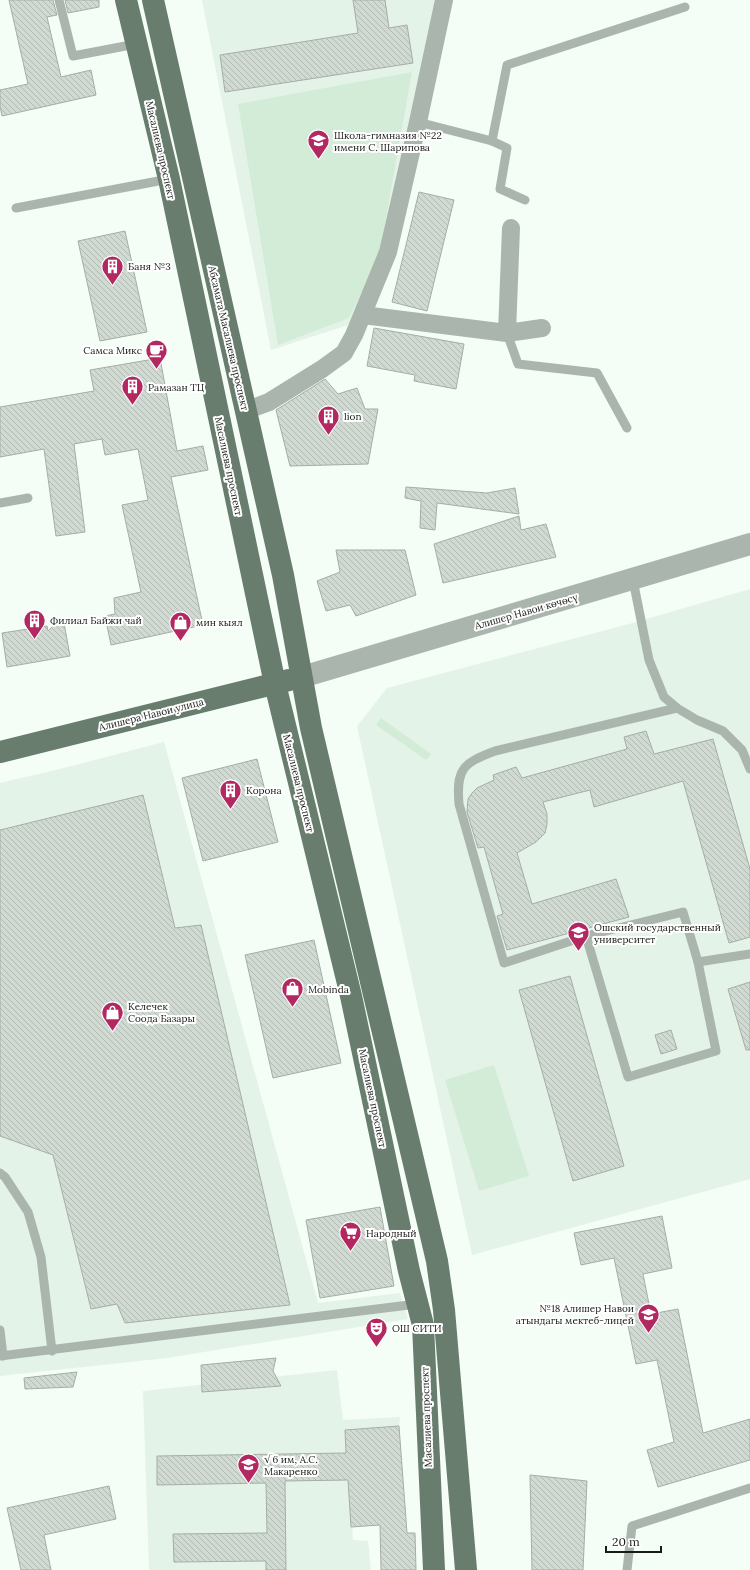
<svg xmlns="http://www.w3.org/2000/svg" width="750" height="1570" font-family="Lora,serif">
<defs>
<pattern id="building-back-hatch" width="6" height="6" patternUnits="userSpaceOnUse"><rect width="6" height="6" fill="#d0d9d2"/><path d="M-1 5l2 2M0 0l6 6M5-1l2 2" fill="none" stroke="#b2bab4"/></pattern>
</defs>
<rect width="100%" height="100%" fill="#f4fdf6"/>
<g fill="#e4f3e7">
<polygon points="202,0 439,0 381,256 368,286 348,325 271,350"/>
<polygon points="750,589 750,1179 472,1255 357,726 387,688 629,624"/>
<polygon points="164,742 318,1303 400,1293 408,1319 167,1358 0,1376 0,783 64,768"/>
<polygon points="337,1370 343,1420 400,1417 399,1426 345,1430 353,1540 368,1541 371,1570 149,1570 143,1391"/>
</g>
<g fill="#d3ecd8">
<polygon points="412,72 379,258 349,318 278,345 238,104"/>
<polygon points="381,718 431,754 426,760 376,725"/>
<polygon points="494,1065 529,1176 479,1191 445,1080"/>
</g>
<g fill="url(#building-back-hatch)" stroke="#a5ada7">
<polygon points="9,0 53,0 57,15 47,17 61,77 91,70 96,95 2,116 0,106 0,90 28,84"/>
<polygon points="65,0 99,0 99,7 68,13"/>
<polygon points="353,0 385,0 389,28 407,25 413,63 225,92 220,55 358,33"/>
<polygon points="419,192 454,200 427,311 392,302"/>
<polygon points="125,231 147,332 100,341 78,241"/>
<polygon points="374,328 464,344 456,389 414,381 415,375 367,366"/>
<polygon points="160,358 177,451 203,446 208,470 171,477 203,625 111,645 105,616 115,614 114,598 141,592 122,505 148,500 138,449 105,455 102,439 74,444 85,532 56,536 44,449 0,457 0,407 94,391 90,370"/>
<polygon points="325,379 338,394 357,388 365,409 378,409 368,464 290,466 276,410"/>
<polygon points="406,487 487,493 515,488 519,514 437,503 435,530 420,528 421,501 405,498"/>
<polygon points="519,516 521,530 546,524 556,557 443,583 434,544"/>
<polygon points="336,550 405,550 416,595 356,616 350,605 326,611 317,581 340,572"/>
<polygon points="64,623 70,656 7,667 2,633 47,626 48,631 54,625"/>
<polygon points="646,731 654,754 713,739 750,869 750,937 729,943 683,781 594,807 590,790 543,802 547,814 547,824 545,833 536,842 517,853 532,904 616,879 629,917 507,950 497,916 503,914 484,847 478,848 467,812 468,799 472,793 477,788 494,780 493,775 516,767 522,778 627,749 624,737"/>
<polygon points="257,759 278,842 203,861 182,778"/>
<polygon points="143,795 175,928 201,925 290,1305 125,1323 117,1304 91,1309 53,1155 0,1136 0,830"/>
<polygon points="314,940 341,1063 273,1078 245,955"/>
<polygon points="570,976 624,1166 573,1181 519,990"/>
<polygon points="750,982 750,1050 746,1050 728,989"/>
<polygon points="671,1030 677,1049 661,1054 655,1035"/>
<polygon points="380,1207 394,1286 320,1298 306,1220"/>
<polygon points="662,1216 672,1268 643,1274 651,1314 678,1309 703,1433 750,1419 750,1460 658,1487 647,1450 674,1442 657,1360 636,1364 614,1258 581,1265 574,1233"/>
<polygon points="276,1358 273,1371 281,1386 202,1392 201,1365"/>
<polygon points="77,1372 73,1387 25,1389 24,1378"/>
<polygon points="399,1426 407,1533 415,1533 416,1570 381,1570 380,1525 351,1527 348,1480 285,1481 286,1570 266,1570 266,1561 174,1562 173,1534 267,1533 266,1483 157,1485 157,1456 346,1453 345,1430"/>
<polygon points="530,1475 587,1481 583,1570 532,1570"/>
<polygon points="109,1486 116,1519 44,1535 51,1570 21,1570 7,1508"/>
</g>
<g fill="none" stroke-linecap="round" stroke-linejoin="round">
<g stroke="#aab6ad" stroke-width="9">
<polyline points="59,0 73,56 136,44"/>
<polyline points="418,122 492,141 507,148 500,189 525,200"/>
<polyline points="492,141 507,65 685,7"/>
<polyline points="16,208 169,179"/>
<polyline points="507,333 518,364 597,373 627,428"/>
<polyline points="0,503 28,498"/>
<polyline points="633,580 649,660 664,697 677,708 697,720 723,731 742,750 750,769"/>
<path d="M586,936L683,912L698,962L716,1051L628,1077L586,936L504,963L459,804C456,769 463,763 495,751L677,708"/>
<polyline points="698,962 750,954"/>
<polyline points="0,1173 5,1177 28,1212 41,1257 52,1351"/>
<polyline points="0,1330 3,1356"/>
<polyline points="0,1356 417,1304"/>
<polyline points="627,1570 632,1526 750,1488"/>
</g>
<g stroke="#aab6ad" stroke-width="18">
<polyline points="363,315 507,333 542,328"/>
<polyline points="507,333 511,228"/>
<polyline points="245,411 269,402 322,369 344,353 354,335 388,252 418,122 444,0"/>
</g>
<polyline stroke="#aab6ad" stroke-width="22" points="302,677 750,544"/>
<g stroke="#687d6d" stroke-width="22">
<polyline points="126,0 169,179 275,684 351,996 409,1271 423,1325 434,1570"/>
<polyline points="153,0 283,575 311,728 437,1261 444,1310 466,1570"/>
<polyline points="0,752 289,680"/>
</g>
</g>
<defs>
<symbol id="school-pin" viewBox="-11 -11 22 30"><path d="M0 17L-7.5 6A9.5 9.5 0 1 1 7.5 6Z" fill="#b42861" stroke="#fff"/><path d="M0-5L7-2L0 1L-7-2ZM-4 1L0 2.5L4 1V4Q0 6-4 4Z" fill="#fff"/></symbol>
<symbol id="building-pin" viewBox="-11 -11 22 30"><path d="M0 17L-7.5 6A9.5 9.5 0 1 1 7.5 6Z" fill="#b42861" stroke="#fff"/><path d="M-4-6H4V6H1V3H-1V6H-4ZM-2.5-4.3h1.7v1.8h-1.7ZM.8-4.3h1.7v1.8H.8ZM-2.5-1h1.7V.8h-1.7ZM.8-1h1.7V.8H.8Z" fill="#fff"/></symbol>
<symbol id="cafe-pin" viewBox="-11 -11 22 30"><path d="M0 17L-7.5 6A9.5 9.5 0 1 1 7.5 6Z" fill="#b42861" stroke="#fff"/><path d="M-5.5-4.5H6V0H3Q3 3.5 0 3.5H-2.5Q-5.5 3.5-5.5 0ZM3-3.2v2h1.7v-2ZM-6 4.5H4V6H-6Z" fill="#fff"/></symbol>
<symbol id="shop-pin" viewBox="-11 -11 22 30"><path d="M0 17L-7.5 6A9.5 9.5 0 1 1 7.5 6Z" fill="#b42861" stroke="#fff"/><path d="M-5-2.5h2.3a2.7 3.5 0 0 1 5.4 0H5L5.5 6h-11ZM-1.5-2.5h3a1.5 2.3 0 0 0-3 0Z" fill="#fff"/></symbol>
<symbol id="university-pin" viewBox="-11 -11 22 30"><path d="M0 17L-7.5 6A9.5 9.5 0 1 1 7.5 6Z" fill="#b42861" stroke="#fff"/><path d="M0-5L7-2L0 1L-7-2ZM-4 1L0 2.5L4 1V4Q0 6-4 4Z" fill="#fff"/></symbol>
<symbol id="supermarket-pin" viewBox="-11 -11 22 30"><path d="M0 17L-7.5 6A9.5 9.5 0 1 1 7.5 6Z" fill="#b42861" stroke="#fff"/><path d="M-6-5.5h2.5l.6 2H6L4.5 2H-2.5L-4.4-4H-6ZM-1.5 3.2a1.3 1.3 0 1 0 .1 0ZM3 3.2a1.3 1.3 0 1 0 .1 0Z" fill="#fff"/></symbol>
<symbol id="theatre-pin" viewBox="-11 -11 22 30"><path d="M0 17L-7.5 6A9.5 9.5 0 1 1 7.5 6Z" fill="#b42861" stroke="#fff"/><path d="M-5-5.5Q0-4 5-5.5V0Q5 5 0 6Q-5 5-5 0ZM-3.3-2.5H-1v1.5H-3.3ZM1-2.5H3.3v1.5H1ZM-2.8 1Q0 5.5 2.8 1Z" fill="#fff"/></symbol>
</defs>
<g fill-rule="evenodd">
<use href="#school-pin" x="306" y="128" width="25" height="34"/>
<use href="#building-pin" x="100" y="254" width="25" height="34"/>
<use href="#cafe-pin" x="144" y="338" width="25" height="34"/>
<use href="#building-pin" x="120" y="374" width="25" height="34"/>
<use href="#building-pin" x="316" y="404" width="25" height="34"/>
<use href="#building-pin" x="22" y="608" width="25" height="34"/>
<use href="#shop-pin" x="168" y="610" width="25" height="34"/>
<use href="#building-pin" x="218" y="778" width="25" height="34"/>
<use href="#university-pin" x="566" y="920" width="25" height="34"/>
<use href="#shop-pin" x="280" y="976" width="25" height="34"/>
<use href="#shop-pin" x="100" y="1000" width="25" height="34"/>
<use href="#supermarket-pin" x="338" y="1220" width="25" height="34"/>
<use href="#school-pin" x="636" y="1302" width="25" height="34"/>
<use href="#theatre-pin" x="364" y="1316" width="25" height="34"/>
<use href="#school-pin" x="236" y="1452" width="25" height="34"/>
</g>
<g text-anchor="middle" stroke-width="4" stroke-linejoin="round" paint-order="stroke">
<g font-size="10" fill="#181b18" stroke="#fff" text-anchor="start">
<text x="334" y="139">Школа-гимназия №22<tspan x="334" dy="12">имени С. Шарипова</tspan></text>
<text x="128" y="270">Баня №3</text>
<text x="142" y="354" text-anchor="end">Самса Микс</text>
<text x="148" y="391">Рамазан ТЦ</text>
<text x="344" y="420">lion</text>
<text x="50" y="624">Филиал Байжи чай</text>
<text x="196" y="626">мин кыял</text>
<text x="246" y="794">Корона</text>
<text x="594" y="931">Ошский государственный<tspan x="594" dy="12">университет</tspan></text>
<text x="308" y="993">Mobinda</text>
<text x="128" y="1010">Келечек<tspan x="128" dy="12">Соода Базары</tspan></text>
<text x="366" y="1237">Народный</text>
<text x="634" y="1312" text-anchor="end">№18 Алишер Навои<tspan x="634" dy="12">атындагы мектеб-лицей</tspan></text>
<text x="392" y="1332">ОШ СИТИ</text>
<text x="264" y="1463">√6 им, А.С.<tspan x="264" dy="12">Макаренко</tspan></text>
</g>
<g font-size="10" fill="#181b18" stroke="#fff">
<text transform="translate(161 150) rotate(77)" y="4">Масалиева проспект</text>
<text transform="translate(229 338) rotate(77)" y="4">Абсамата Масалиева проспект</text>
<text transform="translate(229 466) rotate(78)" y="4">Масалиева проспект</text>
<text transform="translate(526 611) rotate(-16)" y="4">Алишер Навои көчөсү</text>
<text transform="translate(151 714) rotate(-14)" y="4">Алишера Навои улица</text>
<text transform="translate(299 783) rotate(76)" y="4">Масалиева проспект</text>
<text transform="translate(373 1098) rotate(78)" y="4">Масалиева проспект</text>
<text transform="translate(426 1417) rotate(-92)" y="4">Масалиева проспект</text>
</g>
</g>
<path d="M606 1546v6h55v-6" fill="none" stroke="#181b18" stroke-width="2"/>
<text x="612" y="1546" font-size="12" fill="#181b18" stroke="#ffffff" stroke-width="3" paint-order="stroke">20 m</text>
</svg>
